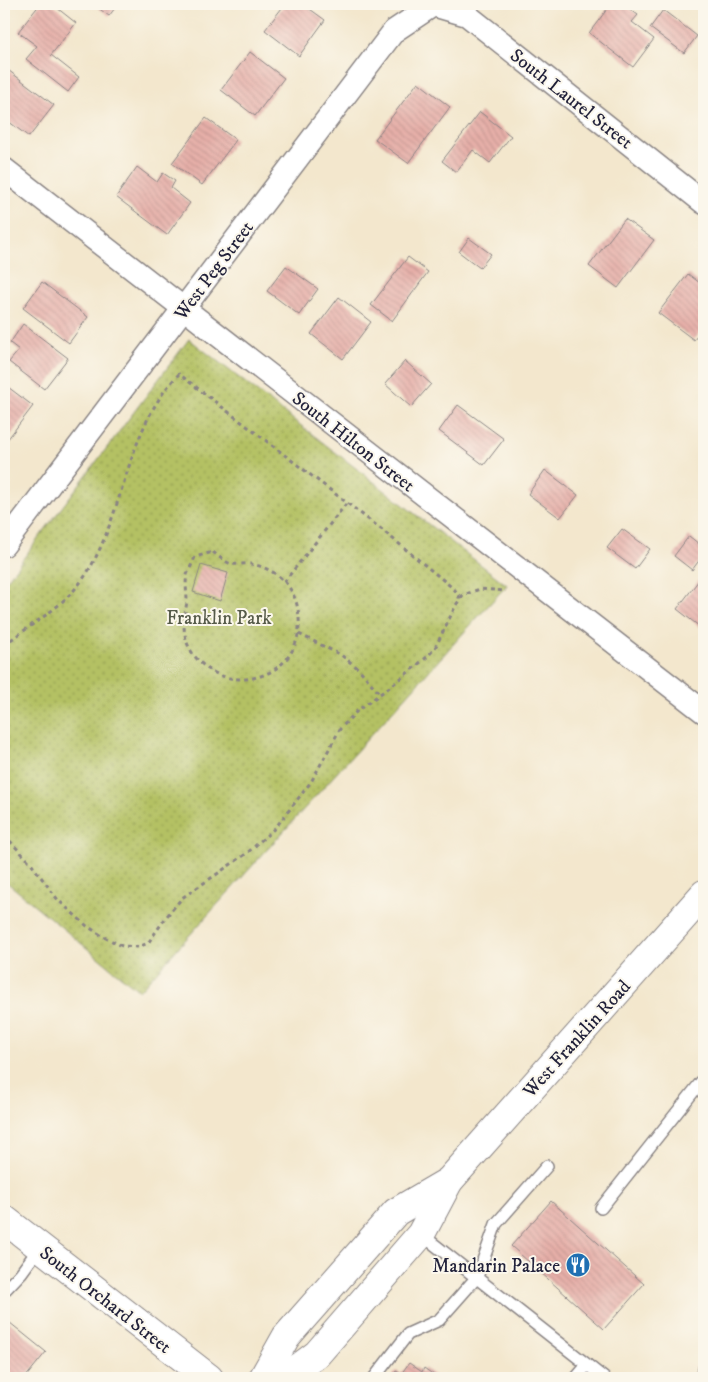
<svg xmlns="http://www.w3.org/2000/svg" width="708" height="1382" font-family="'IM FELL DW Pica',serif">
<defs>
<pattern id="grass-dots" width="8" height="8" patternUnits="userSpaceOnUse" patternTransform="scale(1.25)"><rect width="8" height="8" fill="#b4c163"/><path d="M2 2h.1M6 6h.1" fill="none" stroke="#929c53" stroke-width="1.8" stroke-linecap="round"/></pattern>
<pattern id="building-back-hatch" width="6" height="6" patternUnits="userSpaceOnUse" patternTransform="scale(1.25)"><rect width="6" height="6" fill="#e6afa8"/><path d="M-1 5l2 2M0 0l6 6M5-1l2 2" fill="none" stroke="#c59692"/></pattern>
</defs>
<rect width="100%" height="100%" fill="#fbf7ec"/>
<filter id="ink" filterUnits="userSpaceOnUse"><feTurbulence type="fractalNoise" baseFrequency=".02" numOctaves="2"/><feDisplacementMap in="SourceGraphic" scale="10" xChannelSelector="R" yChannelSelector="G"/><feConvolveMatrix kernelMatrix="1 2 1 2 8 2 1 2 1" color-interpolation-filters="sRGB"/></filter>
<filter id="wash" filterUnits="userSpaceOnUse"><feTurbulence type="fractalNoise" baseFrequency=".0096" numOctaves="4" result="noise"/><feDisplacementMap in="SourceGraphic" scale="20" xChannelSelector="R" yChannelSelector="G"/><feGaussianBlur stdDeviation="1.12" result="paint"/><feColorMatrix in="noise" values="0 0 0 0 0 0 0 0 0 0 0 0 0 0 0 0 0 1.4 0 .05"/><feComposite in="paint" operator="in"/></filter>
<g filter="url(#wash)">
<rect width="100%" height="100%" fill="#f3e7cd"/>
<polygon fill="url(#grass-dots)" stroke="#6b724f" points="189,339 507,585 139,991 4,880 4,584"/>
<g id="blocks">
<g fill="url(#building-back-hatch)">
<polygon points="40,4 52,4 76,23 51,55 79,77 68,92 26,59 37,46 18,32"/>
<polygon points="93,4 118,4 109,16"/>
<polygon points="285,4 303,4 325,20 299,56 265,30"/>
<polygon points="611,4 623,4 638,15 632,22 654,39 633,67 589,33"/>
<polygon points="663,10 697,36 684,53 650,28"/>
<polygon points="250,52 284,78 255,116 221,90"/>
<polygon points="4,67 54,105 29,137 4,118"/>
<polygon points="418,82 450,107 408,163 375,139"/>
<polygon points="480,112 511,136 490,163 473,150 456,172 442,161"/>
<polygon points="206,118 236,140 202,185 172,163"/>
<polygon points="137,167 157,182 163,173 175,181 171,188 190,203 167,235 116,197"/>
<polygon points="625,219 654,240 618,288 589,266"/>
<polygon points="469,238 491,254 480,268 459,252"/>
<polygon points="408,257 428,272 392,321 371,305"/>
<polygon points="286,266 318,289 299,315 267,291"/>
<polygon points="688,274 704,286 704,327 694,340 658,313"/>
<polygon points="42,282 88,317 69,343 23,308"/>
<polygon points="339,297 371,322 343,359 311,334"/>
<polygon points="23,324 68,358 44,389 9,362 19,350 10,343"/>
<polygon points="405,361 431,384 411,407 385,384"/>
<polygon points="4,384 33,406 4,444"/>
<polygon points="458,405 504,439 484,465 439,431"/>
<polygon points="545,470 578,495 560,518 528,494"/>
<polygon points="622,529 650,549 635,569 607,548"/>
<polygon points="689,536 704,548 704,554 692,570 674,556"/>
<polygon points="201,565 228,573 220,601 193,592"/>
<polygon points="702,576 704,577 704,630 677,609"/>
<polygon points="551,1201 644,1284 604,1329 511,1246"/>
<polygon points="4,1318 46,1352 25,1378 4,1378"/>
<polygon points="409,1363 422,1372 424,1368 438,1378 391,1378 396,1371 401,1374"/>
</g>
</g>
</g>
<g filter="url(#ink)">
<use href="#blocks" fill-opacity="0" stroke="#8a8484" stroke-width="1"/>
<g fill="none" stroke-linecap="round" stroke-linejoin="round">
<defs>
<g id="service">
<polyline points="601,1208 701,1082"/>
<polyline points="421,1234 604,1378"/>
<polyline points="4,1291 21,1273 40,1247"/>
<polyline points="374,1378 408,1334 439,1320 477,1277 496,1224 547,1166"/>
<polyline points="576,1378 587,1365"/>
<polyline points="702,1378 704,1369"/>
</g>
<g id="minor">
<polyline points="4,169 704,712"/>
<polyline points="4,545 394,31 433,5 467,15 704,203"/>
</g>
<g id="tertiary">
<polyline points="263,1378 286,1337 396,1212 449,1181"/>
<polyline points="285,1378 317,1354 421,1234 449,1181 704,894"/>
</g>
<polyline id="secondary" points="4,1219 209,1378"/>
</defs>
<use href="#service" stroke="#8a8484" stroke-width="14"/>
<use href="#minor" stroke="#8a8484" stroke-width="25"/>
<use href="#tertiary" stroke="#8a8484" stroke-width="30"/>
<use href="#secondary" stroke="#8a8484" stroke-width="30"/>
<g stroke="#8a8484" stroke-width="3" stroke-dasharray="4 4" stroke-linecap="butt">
<path d="M213,552C218,556 226,563 232,564C238,565 245,563 251,564C263,566 275,572 284,581C296,594 300,611 299,627C296,676 236,695 202,664C195,658 188,648 186,639C182,624 185,616 187,601C187,593 185,583 187,575C189,569 193,563 195,557Z"/>
<polyline points="284,582 346,504"/>
<polyline points="299,634 341,655 359,669 380,694"/>
<path d="M4,645C34,622 66,606 87,573C126,510 126,428 179,374L381,529L454,589L459,595V599"/>
<polyline points="4,835 29,861 58,900 87,926 104,937 122,946 138,947 148,943 167,916 182,898 246,854 276,827 311,782 340,729 357,711 399,680 427,657 435,648 456,605 463,595 480,589 506,591"/>
</g>
<use href="#service" stroke="#fff" stroke-width="11"/>
<use href="#minor" stroke="#fff" stroke-width="22"/>
<use href="#tertiary" stroke="#fff" stroke-width="28"/>
<use href="#secondary" stroke="#fff" stroke-width="28"/>
</g>
</g>
<defs>
<symbol id="restaurant-disc" viewBox="-11 -11 22 22"><circle r="9.5" fill="#1f6fb2" stroke="#fbf7ec"/><path d="M-5-6h1v4h1v-4h1v4h1v-4h1v5L-1.5 .5V6h-2V.5L-5-1ZM5-6V6H3V1.5H1.5Q1.5-4 5-6Z" fill="#fff"/></symbol>
</defs>
<g fill-rule="evenodd">
<use href="#restaurant-disc" x="564" y="1251" width="28" height="28"/>
</g>
<g text-anchor="middle" stroke-width="4" stroke-linejoin="round" paint-order="stroke">
<g font-size="19" fill="#22223b" stroke="#fbf7ec">
<text transform="translate(572 98) rotate(38)" y="7">South Laurel Street</text>
<text transform="translate(213 270) rotate(-53)" y="7">West Peg Street</text>
<text transform="translate(354 441) rotate(38)" y="7">South Hilton Street</text>
<text transform="translate(576 1038) rotate(-48)" y="7">West Franklin Road</text>
<text transform="translate(106 1299) rotate(38)" y="7">South Orchard Street</text>
</g>
<g font-size="19" fill="#555a49" stroke="#fbf7ec">
<text x="219" y="624">Franklin Park</text>
</g>
<g font-size="19" fill="#22223b" stroke="#fbf7ec" text-anchor="end">
<text x="560" y="1272">Mandarin Palace</text>
</g>
</g>
<rect width="708" height="1382" fill="none" stroke="#fbf7ec" stroke-width="20"/>
</svg>
